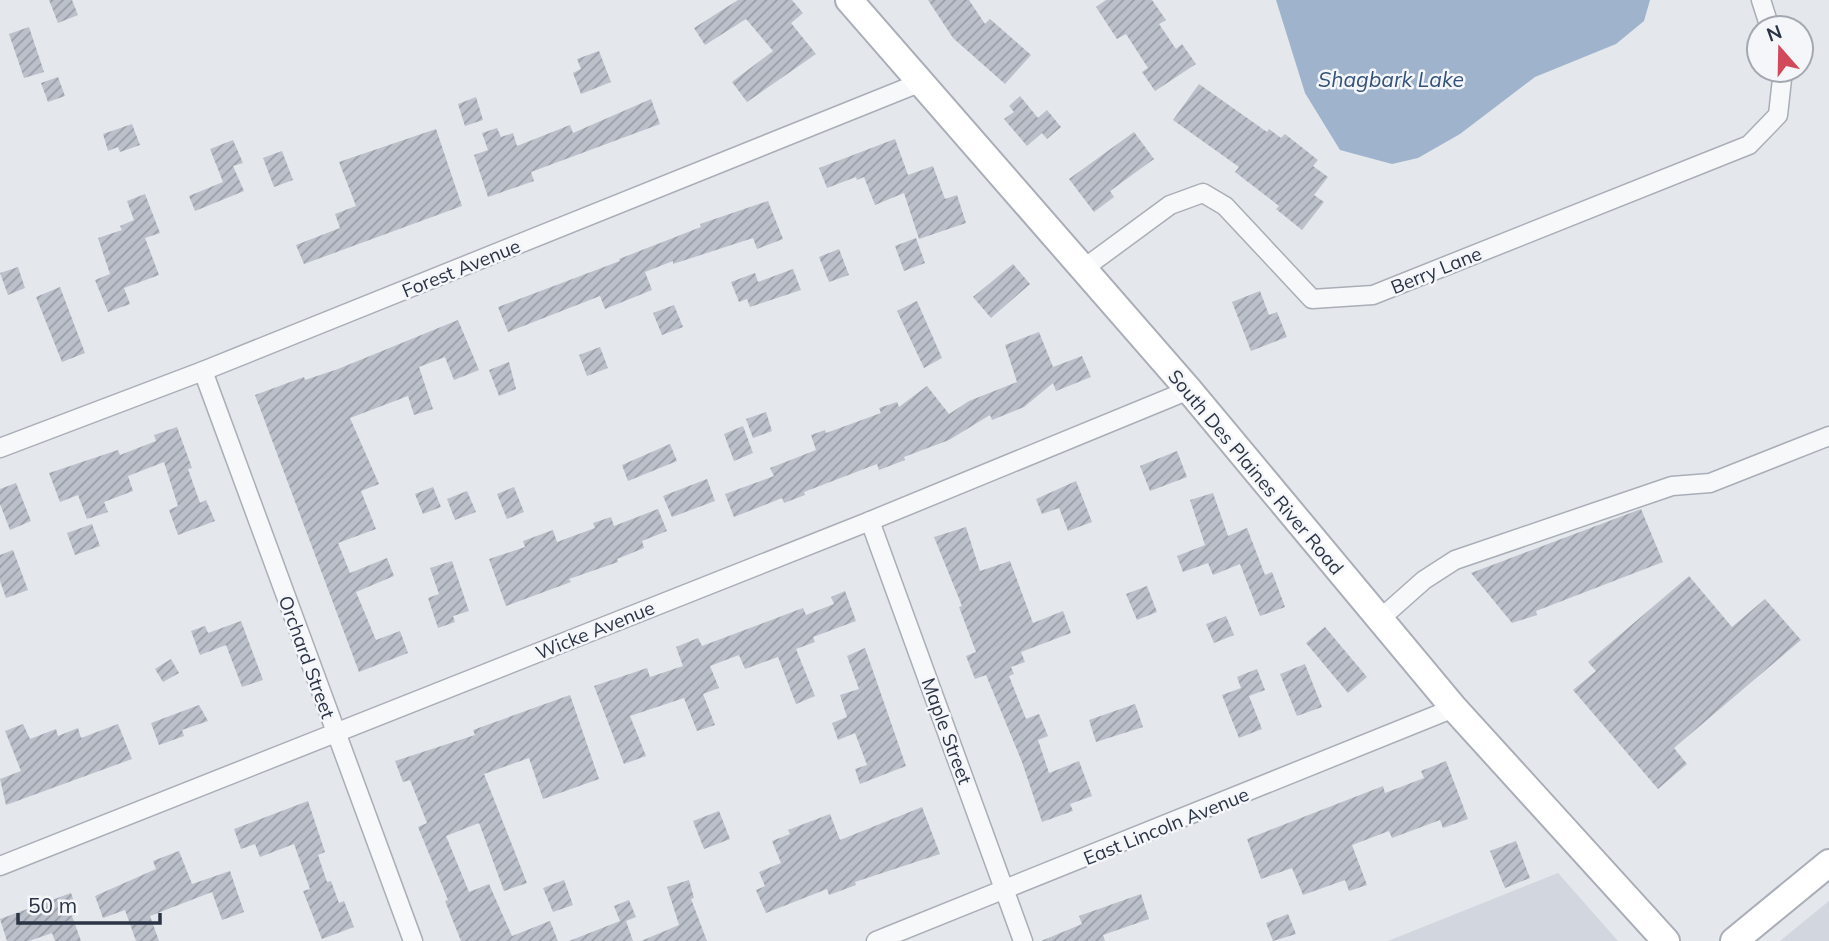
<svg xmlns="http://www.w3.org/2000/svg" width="1829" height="941" font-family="Mulish,sans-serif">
<defs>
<pattern id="building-hatch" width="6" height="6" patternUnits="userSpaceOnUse" patternTransform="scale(1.75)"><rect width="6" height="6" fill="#bbc0ca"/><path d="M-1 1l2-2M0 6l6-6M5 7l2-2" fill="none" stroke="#989da6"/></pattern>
</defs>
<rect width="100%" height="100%" fill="#e4e7ec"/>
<g fill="#d2d6de">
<polygon points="1558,873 1618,941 1388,941"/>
<polygon points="1829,901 1829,941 1780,941"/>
</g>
<polygon fill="#9fb4cc" points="1276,0 1650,0 1644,21 1616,44 1535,77 1460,134 1418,158 1392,164 1340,150 1305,93"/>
<g fill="url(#building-hatch)">
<polygon points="49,0 72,0 78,15 58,23"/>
<polygon points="738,0 792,0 803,13 791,23 816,54 747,102 732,82 773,51 746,19 705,45 694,28"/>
<polygon points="928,0 969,0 985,24 990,19 1031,55 1005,84 953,38"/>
<polygon points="1106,0 1152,0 1166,20 1159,24 1176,49 1182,44 1196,64 1155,91 1142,72 1148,68 1126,34 1117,39 1096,7"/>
<polygon points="29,27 44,72 24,78 9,34"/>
<polygon points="599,51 611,82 581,94 573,73 581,69 577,59"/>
<polygon points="58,77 65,96 48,102 41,83"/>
<polygon points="1199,84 1267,132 1269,129 1281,138 1285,134 1318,160 1313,166 1328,177 1314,195 1324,202 1302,230 1276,209 1279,206 1235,172 1239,167 1173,120"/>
<polygon points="1020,96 1038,118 1047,110 1061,127 1047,139 1042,133 1027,146 1004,119 1014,112 1009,106"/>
<polygon points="476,97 483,120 465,126 458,104"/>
<polygon points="651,99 660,124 531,172 534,181 488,197 474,155 488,150 482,133 497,128 501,137 513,133 517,146 570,125 573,133"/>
<polygon points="132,124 140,145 120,152 118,147 108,151 103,134"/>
<polygon points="436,129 462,206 304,264 296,245 340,228 335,214 356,206 339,162"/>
<polygon points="1134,132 1154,159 1110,191 1114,197 1094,212 1069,179"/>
<polygon points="895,139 908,175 933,166 945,199 957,195 966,223 919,239 904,193 875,205 864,177 857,180 856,177 827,188 819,168"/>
<polygon points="233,140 243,163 233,166 244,191 195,211 189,196 223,182 210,149"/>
<polygon points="282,151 293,180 274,187 263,158"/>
<polygon points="145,194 160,233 145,238 159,275 124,288 130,304 108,312 95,280 110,274 98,238 122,230 120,226 134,220 127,201"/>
<polygon points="768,201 783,239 757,249 753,238 673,264 673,261 645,272 652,290 605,309 600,296 508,332 498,307 620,261 619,259 701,227 700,224"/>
<polygon points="916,238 925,263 904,271 895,246"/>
<polygon points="839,249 849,275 829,282 819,257"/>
<polygon points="1013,264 1030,284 991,318 973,297"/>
<polygon points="18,267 25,288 8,295 0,273"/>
<polygon points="793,269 801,290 750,307 747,299 739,302 731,282 755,273 758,282"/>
<polygon points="60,287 85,353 62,362 36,297"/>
<polygon points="1260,291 1269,315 1277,312 1287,337 1251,351 1232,302"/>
<polygon points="917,301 942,358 924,368 897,311"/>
<polygon points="674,305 683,327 662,335 653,313"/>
<polygon points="458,320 479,370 454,380 445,357 419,367 433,409 414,415 408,396 350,418 379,484 361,491 376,529 338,543 350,573 387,558 394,576 356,592 376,640 400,631 408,653 359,672 255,395 304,377 305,380 338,369"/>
<polygon points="1039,332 1053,367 1082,356 1091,377 1056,391 1053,383 1024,407 992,420 990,415 949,440 904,457 905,460 879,470 877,464 804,492 805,495 784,503 782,498 734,517 725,494 774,476 770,468 816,450 811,435 825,430 826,433 881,413 879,408 897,402 899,407 927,386 949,414 969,401 1017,382 1005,345"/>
<polygon points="600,347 608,368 587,376 579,355"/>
<polygon points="509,362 516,389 499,396 489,370"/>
<polygon points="766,412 772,431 753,438 746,419"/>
<polygon points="743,426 753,453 734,461 724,434"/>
<polygon points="177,427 192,468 188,469 200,503 206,500 215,521 178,535 169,510 178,506 164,462 128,476 133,491 104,502 108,512 87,519 78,495 60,502 49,473 118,450 120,455 156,441 154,435"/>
<polygon points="670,444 677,461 628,481 622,465"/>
<polygon points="1177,451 1187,477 1150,491 1140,466"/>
<polygon points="707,479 715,501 672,517 663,496"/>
<polygon points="1076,481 1092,522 1068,531 1059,508 1042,514 1036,499"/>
<polygon points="16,483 31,521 10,530 0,504 0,489"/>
<polygon points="433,487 441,507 423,514 415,494"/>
<polygon points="514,487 524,512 507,519 497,494"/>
<polygon points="467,491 476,512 455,520 447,499"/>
<polygon points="1213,493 1228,536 1247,528 1265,575 1272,572 1285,607 1260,616 1240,564 1213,575 1208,563 1183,572 1177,556 1205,545 1190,500"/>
<polygon points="658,509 667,531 642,541 644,548 617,559 618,562 569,579 571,582 506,606 489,559 525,547 523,541 553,530 557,542 595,528 593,523 611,517 614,526"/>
<polygon points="1641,509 1663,562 1536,611 1537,615 1512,623 1471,573"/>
<polygon points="92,524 100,546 75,555 67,533"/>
<polygon points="966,527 980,571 1010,561 1033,623 1063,611 1071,633 1021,652 1025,662 1011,667 1014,674 1009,676 1026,719 1039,714 1048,736 1038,740 1049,773 1079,761 1092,796 1070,804 1073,811 1042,822 1022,762 986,675 975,679 966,656 976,652 959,607 962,606 934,537"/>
<polygon points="13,550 28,590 6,598 0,581 0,555"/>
<polygon points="452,561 469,611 453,616 455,622 438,628 428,598 439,594 430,568"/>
<polygon points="1689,576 1732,627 1765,599 1801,640 1674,748 1687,764 1658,789 1573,690 1596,671 1588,662"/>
<polygon points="1147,586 1157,612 1137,620 1126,594"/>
<polygon points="845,591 856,621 813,637 815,642 796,649 815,696 796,704 778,657 745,669 739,655 710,666 719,688 703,694 715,725 697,731 684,698 630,716 646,756 624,764 594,686 647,668 650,677 683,666 676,647 698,638 702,646 803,608 806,615 834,604 831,597"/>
<polygon points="1226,616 1234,635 1214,643 1206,624"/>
<polygon points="241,621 263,680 242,687 226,645 200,655 191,631 205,626 208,633"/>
<polygon points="1325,627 1367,677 1348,693 1306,643"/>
<polygon points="865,648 906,766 860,784 855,769 867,765 855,733 838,740 832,723 847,717 840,695 859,689 847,656"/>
<polygon points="171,659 179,673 163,682 155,669"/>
<polygon points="1305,664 1322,707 1297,716 1280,674"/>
<polygon points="1257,669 1265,690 1249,696 1262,729 1239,738 1222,695 1241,688 1237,677"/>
<polygon points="570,695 599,779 543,799 529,758 484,774 527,883 504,891 479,823 446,836 469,892 489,884 512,936 550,921 558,941 461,941 445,901 448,900 418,827 427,823 410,780 403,782 395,761 475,735 473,730"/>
<polygon points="1135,704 1143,727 1096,742 1089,720"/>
<polygon points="199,705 208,721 182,730 184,736 159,745 151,723"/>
<polygon points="23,724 30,739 56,729 58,736 78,728 81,738 118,724 132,759 6,805 0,779 21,771 5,731"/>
<polygon points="1446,761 1468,819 1443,828 1440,820 1392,838 1389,831 1352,845 1367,885 1349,891 1345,880 1303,895 1292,868 1261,879 1247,839 1383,786 1385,793 1424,778 1421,771"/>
<polygon points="308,801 325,852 318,855 327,882 331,881 339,903 344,901 354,927 322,939 303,891 310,889 294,844 260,857 255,844 241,849 234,829"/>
<polygon points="922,807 940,854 855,882 856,885 829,895 827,889 766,913 756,890 765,886 759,872 781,863 772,841 790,834 788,830 830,814 840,840"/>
<polygon points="719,811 730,839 704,849 693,821"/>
<polygon points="1516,841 1530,878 1505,888 1490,851"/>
<polygon points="179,851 192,884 230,871 244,912 222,920 212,892 150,916 159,941 136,941 125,910 103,918 95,896 156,869 153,861"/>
<polygon points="564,880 573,905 553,912 543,888"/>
<polygon points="689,880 694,898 691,899 707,941 641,941 679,925 667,887"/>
<polygon points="71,893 78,914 72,916 81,941 55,941 52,933 29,941 7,941 0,919"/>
<polygon points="1141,894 1149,919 1103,935 1105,941 1041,941 1082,924 1079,916"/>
<polygon points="629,900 636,917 626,921 633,941 569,941 620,921 614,906"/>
<polygon points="1288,914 1296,934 1273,941 1266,923"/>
</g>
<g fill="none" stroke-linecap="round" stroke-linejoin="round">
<defs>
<g id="street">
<polyline points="1761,0 1770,28"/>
<polyline points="1083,269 1170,205 1203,193 1225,206 1312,299 1373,295 1749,145 1778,115 1783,70"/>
<polyline points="203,371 413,941"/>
<polyline points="0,448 203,371 919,83"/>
<polyline points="870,521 1023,941"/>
<polyline points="1380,619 1424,580 1455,560 1672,486 1710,483 1829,436"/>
<polyline points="0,866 870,521 1189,390"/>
<polyline points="876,941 1454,708"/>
</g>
<g id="secondary">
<polyline points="849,0 1189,390 1454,708 1666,941"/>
<polyline points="1734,941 1829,863"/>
</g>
</defs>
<use href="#street" stroke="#a9aeb7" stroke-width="21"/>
<use href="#secondary" stroke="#a9aeb7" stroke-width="30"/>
<use href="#street" stroke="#f7f8fa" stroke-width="18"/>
<use href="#secondary" stroke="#fff" stroke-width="26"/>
</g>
<g text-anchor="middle" stroke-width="5" stroke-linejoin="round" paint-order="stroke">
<g font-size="19" fill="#2b3445" stroke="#f4f6f9">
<text transform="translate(461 268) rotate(-22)" y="7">Forest Avenue</text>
<text transform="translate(1436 270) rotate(-22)" y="7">Berry Lane</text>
<text transform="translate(1256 472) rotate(50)" y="7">South Des Plaines River Road</text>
<text transform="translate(595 630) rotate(-22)" y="7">Wicke Avenue</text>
<text transform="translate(307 657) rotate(70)" y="7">Orchard Street</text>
<text transform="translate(947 731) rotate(70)" y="7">Maple Street</text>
<text transform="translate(1166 826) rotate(-22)" y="7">East Lincoln Avenue</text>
</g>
<g font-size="21" font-style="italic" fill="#34527a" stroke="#f4f6f9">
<text x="1391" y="87">Shagbark Lake</text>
</g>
</g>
<g transform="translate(1780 49) rotate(340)"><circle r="33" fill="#f4f6f9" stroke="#a4a8b1" stroke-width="2"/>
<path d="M0-5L12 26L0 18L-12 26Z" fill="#d1495b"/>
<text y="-10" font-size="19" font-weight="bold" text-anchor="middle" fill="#2b3445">N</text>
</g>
<path d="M18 913v10h142v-10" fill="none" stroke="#2b3445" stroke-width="3.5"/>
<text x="28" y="913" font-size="21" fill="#2b3445" stroke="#f4f6f9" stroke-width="5" paint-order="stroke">50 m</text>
</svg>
